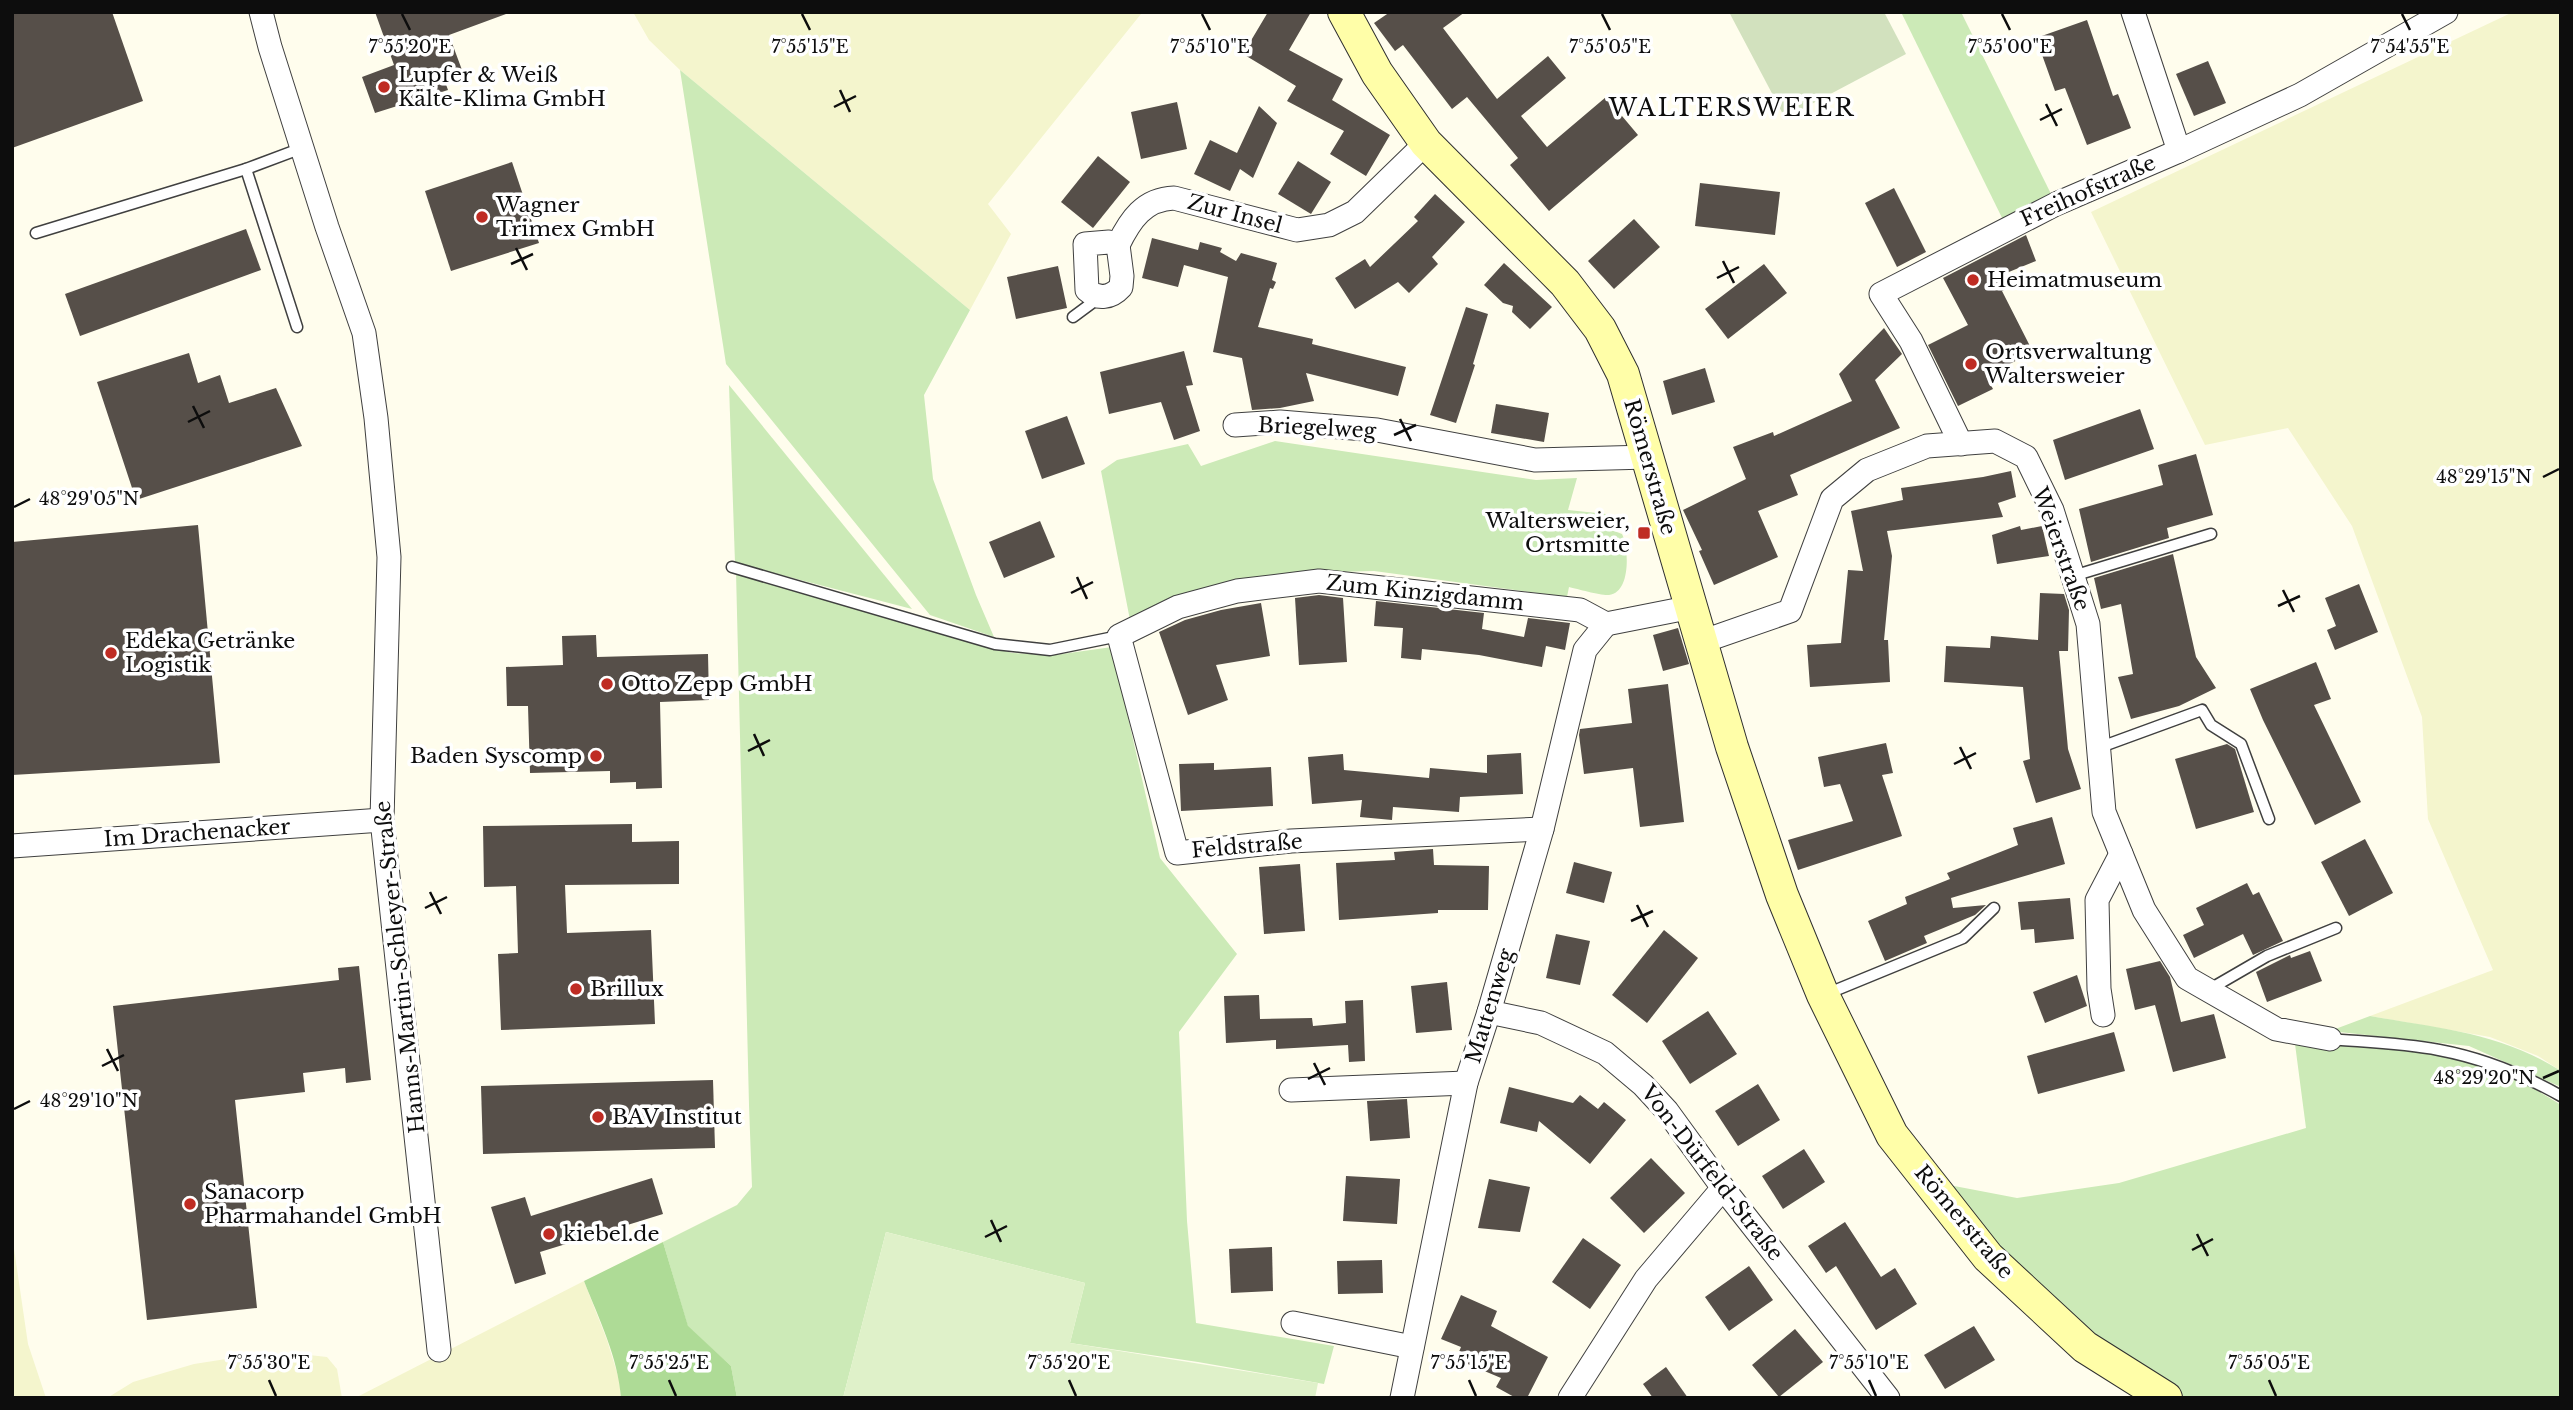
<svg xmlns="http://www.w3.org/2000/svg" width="2573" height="1410" font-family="'Libre Baskerville',serif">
<rect width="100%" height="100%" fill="#fffded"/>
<g fill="#f4f5cd">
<polygon points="633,12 1140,12 1141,14 988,204 1011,234 970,310 680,70 649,40"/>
<polygon points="2513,12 2561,12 2561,1071 2538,1056 2490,1037 2370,1016 2493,970 2428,819 2422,717 2352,526 2288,428 2205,445 2091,212"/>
<polygon points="12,1235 28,1344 46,1398 12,1398"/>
<polygon points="584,1281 607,1340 619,1379 621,1398 355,1398"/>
<polygon points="300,1354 327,1357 337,1369 342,1398 107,1398 133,1382 194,1364 239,1357"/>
</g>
<g fill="#cceab7">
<polygon points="1901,12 1961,12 2056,204 2007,228"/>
<polygon points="680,70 970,310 924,395 933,479 976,595 994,637 930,615 726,364"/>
<polygon points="729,385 912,609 735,563"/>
<path d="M1275,441L1536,480L1577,478L1568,510L1606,514L1604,527L1622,534C1629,548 1631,593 1609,595C1602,596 1578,589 1569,587L1567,597L1374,571L1294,573L1130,620L1101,471L1117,460L1188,444L1201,466Z"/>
<polygon points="736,572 1012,653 1055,655 1112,647 1160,858 1237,954 1179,1032 1187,1221 1196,1323 1334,1346 1324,1384 1198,1362 1070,1343 1085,1283 886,1232 843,1398 737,1398 731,1366 688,1327 663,1242 737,1205 752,1187 749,1105"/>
<path d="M2370,1016C2438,1028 2502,1033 2561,1071V1087L2469,1046L2330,1031Z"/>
<path d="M2295,1044C2362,1047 2436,1046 2499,1071C2521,1080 2541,1093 2561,1105V1398H2177L2051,1302L1962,1206L1949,1185L2017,1198L2119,1183L2306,1128Z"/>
</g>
<path fill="#aedb96" d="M663,1242L688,1326L731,1366L737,1398H621C618,1357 599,1319 584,1281Z"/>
<polygon fill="#d2e1be" points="1729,12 1884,12 1906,54 1785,118"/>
<polygon fill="#dff1c9" points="886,1232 1085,1283 1070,1343 1318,1383 1315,1398 843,1398"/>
<g fill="#564f49">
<polygon points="12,12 112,12 143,101 12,148"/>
<polygon points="375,12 506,12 506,14 449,35 462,70 443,76 448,90 375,113 362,77 394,65"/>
<polygon points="1268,12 1311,12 1289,50 1343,79 1332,100 1390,135 1366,176 1330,154 1344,131 1287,101 1296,86 1243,54"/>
<polygon points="1390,12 1465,12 1443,28 1497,99 1548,56 1566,78 1521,116 1547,147 1606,97 1638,135 1549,211 1510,165 1518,158 1467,97 1452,109 1403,45 1395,51 1374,23"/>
<polygon points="2087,20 2113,96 2118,94 2131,128 2087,145 2065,88 2055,91 2036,38"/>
<polygon points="2208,61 2226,103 2194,116 2176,74"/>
<polygon points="1177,102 1187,149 1141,159 1131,112"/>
<polygon points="1259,106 1277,123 1253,178 1240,169 1230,191 1194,174 1210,140 1237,153"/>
<polygon points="1098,156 1130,182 1093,228 1061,202"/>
<polygon points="1298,161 1331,182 1311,214 1278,194"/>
<polygon points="512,162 539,243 451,271 425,191"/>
<polygon points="1700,183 1780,192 1775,235 1695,226"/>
<polygon points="1894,188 1926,252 1897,267 1865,203"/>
<polygon points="1435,194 1465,222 1432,257 1438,264 1409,293 1398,282 1355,309 1335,278 1365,259 1370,267 1418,221 1414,217"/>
<polygon points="1634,219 1660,247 1614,289 1588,261"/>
<polygon points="246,229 261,270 80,336 65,294"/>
<polygon points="2026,235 2036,261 1999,276 2006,289 2002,291 2033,352 1986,376 1993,389 1958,406 1928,345 1968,325 1943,278"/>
<polygon points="1152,238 1198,250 1200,242 1222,248 1220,252 1236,261 1241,253 1277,263 1272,280 1276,282 1273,289 1270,288 1258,327 1313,339 1312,344 1406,367 1398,396 1306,373 1314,401 1280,408 1252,410 1242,358 1213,352 1228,277 1184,265 1178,287 1142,278"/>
<polygon points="1504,263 1552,307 1530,329 1512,312 1513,306 1503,303 1484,285"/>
<polygon points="1764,264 1787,293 1728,339 1705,309"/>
<polygon points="1058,266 1067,308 1016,319 1007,277"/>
<polygon points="1466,307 1488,314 1473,364 1475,365 1456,423 1430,415"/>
<polygon points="1884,328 1902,354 1875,380 1900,428 1790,475 1798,495 1758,511 1778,557 1714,585 1699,551 1702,550 1683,510 1746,479 1733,447 1773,432 1774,436 1852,401 1839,374"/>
<polygon points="1184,351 1193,385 1186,386 1200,431 1174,440 1161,402 1109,414 1100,372"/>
<polygon points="189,353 198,383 220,375 229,403 276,388 302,446 136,500 97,382"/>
<polygon points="1705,368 1715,402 1672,415 1663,381"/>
<polygon points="1496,404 1549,413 1544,442 1491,433"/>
<polygon points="2140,409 2154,449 2065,480 2053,440"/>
<polygon points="1067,416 1085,464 1042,479 1025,431"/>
<polygon points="2196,454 2213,515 2167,528 2169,538 2091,562 2079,509 2163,485 2158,465"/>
<polygon points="2011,471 2016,497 1998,503 2003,517 1887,531 1892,556 1884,640 1888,640 1890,682 1810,687 1807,645 1841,643 1848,570 1863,571 1851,511 1903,500 1901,488 1983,477"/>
<polygon points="1040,521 1055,557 1004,578 989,542"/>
<polygon points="198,525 220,763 12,775 12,542"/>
<polygon points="2020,526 2021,530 2042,526 2049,556 1997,564 1992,535"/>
<polygon points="2173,554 2196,657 2216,688 2179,706 2131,719 2118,677 2133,674 2121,604 2101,609 2094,578"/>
<polygon points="2359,584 2378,632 2335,650 2327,630 2336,626 2325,598"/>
<polygon points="2040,593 2064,594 2069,610 2068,651 2059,651 2068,749 2081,789 2036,803 2023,761 2030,759 2023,687 1944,682 1946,646 1990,648 1991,636 2038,640"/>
<polygon points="1319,595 1343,598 1347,662 1299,665 1295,598"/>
<polygon points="1376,601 1484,613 1482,629 1524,637 1528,618 1570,623 1565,650 1546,646 1542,667 1479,655 1422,649 1421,660 1401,658 1403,628 1374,626"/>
<polygon points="1261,603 1270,656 1216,665 1228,700 1188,715 1159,632 1185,620 1221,610"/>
<polygon points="1678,628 1689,664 1663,671 1653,635"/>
<polygon points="596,635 597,657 708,654 709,700 660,702 662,788 636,789 636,782 610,783 610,771 530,773 528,706 507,706 506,667 563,665 562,636"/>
<polygon points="2316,662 2331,699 2314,705 2361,802 2315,825 2263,720 2250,689"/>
<polygon points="1668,684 1684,822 1640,827 1633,768 1584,774 1579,735 1580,729 1632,723 1628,689"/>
<polygon points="1886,743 1893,773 1882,775 1902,836 1798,870 1788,840 1853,821 1840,784 1824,787 1818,757"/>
<polygon points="2227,744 2235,749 2254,812 2196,829 2175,759"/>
<polygon points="1521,753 1523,794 1460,797 1459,812 1393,807 1392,820 1360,817 1362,800 1312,804 1308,757 1343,754 1344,770 1429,778 1430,768 1487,773 1487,755"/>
<polygon points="1214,763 1214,770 1271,767 1273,806 1181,811 1179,764"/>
<polygon points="2052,817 2065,864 1951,898 1953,908 1986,905 1975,915 1924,936 1927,943 1885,961 1868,921 1907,904 1905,897 1950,879 1947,873 2018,845 2013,828"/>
<polygon points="632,824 632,842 679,841 679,884 565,885 567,933 651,930 655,1024 501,1030 498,954 518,953 516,886 484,887 483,826"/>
<polygon points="2365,839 2393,893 2349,916 2321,862"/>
<polygon points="1433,849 1434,865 1489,866 1488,910 1438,910 1438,913 1339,920 1336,863 1395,860 1394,852"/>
<polygon points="1574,862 1612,872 1604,903 1566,893"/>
<polygon points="1300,864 1305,931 1264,934 1259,867"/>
<polygon points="2247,883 2253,895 2259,892 2283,941 2253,955 2243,934 2194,958 2183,935 2204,925 2196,908"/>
<polygon points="2070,898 2074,939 2035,943 2034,929 2021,930 2018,902"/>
<polygon points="1664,930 1698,958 1647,1023 1612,995"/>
<polygon points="1556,934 1590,941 1580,985 1546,978"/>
<polygon points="2310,951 2322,981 2267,1002 2256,972 2290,955 2291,958"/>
<polygon points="2160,961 2170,977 2181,1022 2214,1014 2226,1058 2173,1072 2155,1005 2135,1010 2126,969"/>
<polygon points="359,966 371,1080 346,1083 345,1068 303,1073 305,1092 235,1100 257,1308 147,1320 113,1006 339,980 338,968"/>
<polygon points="2077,975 2087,1006 2045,1023 2033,992"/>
<polygon points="1447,982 1452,1030 1416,1033 1411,986"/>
<polygon points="1259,995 1260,1019 1312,1018 1313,1026 1346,1023 1345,1001 1363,1000 1365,1061 1349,1062 1348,1045 1276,1049 1276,1040 1226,1043 1224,996"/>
<polygon points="1708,1011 1737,1054 1690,1084 1662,1041"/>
<polygon points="2114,1032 2125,1071 2038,1094 2027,1056"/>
<polygon points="713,1080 715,1148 483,1154 481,1086"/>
<polygon points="1758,1084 1780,1120 1738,1146 1715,1111"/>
<polygon points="1509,1087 1573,1103 1580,1095 1598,1109 1604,1102 1626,1120 1590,1164 1539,1121 1537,1132 1500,1123"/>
<polygon points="1407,1099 1410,1138 1370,1141 1367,1101"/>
<polygon points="1804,1149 1825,1182 1783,1209 1762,1176"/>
<polygon points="1651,1158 1685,1193 1644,1233 1610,1198"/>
<polygon points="1346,1176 1400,1179 1397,1224 1343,1221"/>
<polygon points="652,1178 663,1214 540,1252 546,1274 515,1284 491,1207 525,1197 531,1216"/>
<polygon points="1489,1179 1530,1187 1520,1232 1478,1228"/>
<polygon points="1845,1222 1881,1277 1895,1268 1917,1304 1876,1330 1836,1266 1826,1273 1808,1246"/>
<polygon points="1583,1238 1621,1265 1590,1309 1552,1282"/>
<polygon points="1272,1247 1273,1291 1231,1293 1229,1249"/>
<polygon points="1382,1260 1383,1293 1338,1294 1337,1261"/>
<polygon points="1749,1266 1773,1300 1729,1331 1705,1297"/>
<polygon points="1461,1295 1497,1311 1491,1326 1548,1357 1527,1398 1516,1398 1496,1387 1501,1378 1456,1359 1461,1347 1441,1339"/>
<polygon points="1974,1326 1995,1360 1945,1389 1924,1355"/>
<polygon points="1795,1329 1823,1362 1779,1397 1752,1365"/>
<polygon points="1666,1367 1688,1398 1653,1398 1643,1384"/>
</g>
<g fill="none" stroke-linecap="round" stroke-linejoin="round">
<defs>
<g id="lane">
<polyline points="246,169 297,327"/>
<polyline points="36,233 246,169 302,148"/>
<polyline points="1073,317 1100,297"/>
<polyline points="732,567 995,644 1050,650 1119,636"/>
<polyline points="2073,576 2211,534"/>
<polyline points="2098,748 2202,710 2211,725 2241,744 2269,819"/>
<polyline points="2210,989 2267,956 2336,928"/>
<polyline points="1824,995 1963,938 1994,908"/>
<path d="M2330,1039C2366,1042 2403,1043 2439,1050C2482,1058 2522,1074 2561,1096"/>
</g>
<g id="street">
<polyline points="261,12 270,47 327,227 364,333 376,418 389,557 382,820 439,1350"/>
<polyline points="2133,12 2179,151"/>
<path d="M1109,242L1118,245L1122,276L1121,287C1111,298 1098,300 1087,290L1085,244Z"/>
<path d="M1118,245C1130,220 1144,199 1174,198L1297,230L1329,225L1355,212L1426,143"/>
<polyline points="1235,425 1280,422 1377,430 1535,460 1648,457"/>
<polyline points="1961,444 1911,341 1881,294 2056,204 2179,151 2300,95 2446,12"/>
<polyline points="1701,642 1790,611 1832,499 1867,470 1927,446 1995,441 2026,457 2052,510 2088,624 2104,812 2144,910 2187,978 2276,1029 2330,1039"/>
<polyline points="1542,829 1291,841 1177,853 1119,636 1178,607 1237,591 1319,581 1580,610 1606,624 1692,607"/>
<polyline points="12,846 382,820"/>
<polyline points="1489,1012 1541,1023 1605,1053 1643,1085 1667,1111 1723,1188 1888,1398"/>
<polyline points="2103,1015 2099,989 2097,900 2121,854"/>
<polyline points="1291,1090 1466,1083"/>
<polyline points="1293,1323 1412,1347"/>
<polyline points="1402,1398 1466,1083 1489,1012 1542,829 1585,650 1606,624"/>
<polyline points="1570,1398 1646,1279 1723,1188"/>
</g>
<polyline id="secondary" points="1344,12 1377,73 1426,143 1565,283 1600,329 1623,374 1732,747 1782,895 1823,995 1892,1135 1988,1257 2085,1347 2166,1398"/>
</defs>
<use href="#lane" stroke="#404040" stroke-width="13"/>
<use href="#street" stroke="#404040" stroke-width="25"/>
<use href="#secondary" stroke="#2f2f2f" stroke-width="34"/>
<use href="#lane" stroke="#fff" stroke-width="10"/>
<use href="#street" stroke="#fff" stroke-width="23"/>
<use href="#secondary" stroke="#fffea8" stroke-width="32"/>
</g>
<path fill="none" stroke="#0d0d0d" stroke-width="2.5" d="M402,14L410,30M802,14L810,30M1202,14L1210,30M1602,14L1610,30M2002,14L2010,30M2402,14L2410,30M840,90L850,112M2046,104L2057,126M834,107L856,96M2040,120L2062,109M516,248L527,270M1723,261L1734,283M511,264L533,254M1717,278L1739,267M193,406L204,428M1400,419L1411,441M188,422L210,411M1394,435L1416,425M2543,477L2559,469M14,507L30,499M1077,577L1087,599M2283,590L2294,612M1071,593L1093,582M2278,606L2300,596M754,734L764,756M1960,747L1971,769M748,751L770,740M1954,764L1976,753M430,892L441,914M1637,905L1648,927M425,908L447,897M1631,921L1653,911M107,1049L118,1071M1314,1063L1325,1085M102,1066L124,1055M2543,1078L2559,1071M1308,1079L1330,1068M14,1109L30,1101M991,1220L1001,1242M2197,1234L2208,1256M985,1237L1007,1226M2192,1250L2213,1239M269,1380L276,1396M669,1380L676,1396M1069,1380L1076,1396M1469,1380L1476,1396M1869,1380L1876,1396M2269,1380L2276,1396"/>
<g fill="#bf2c23" stroke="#fff" stroke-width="2.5">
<circle cx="384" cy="87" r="7"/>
<circle cx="482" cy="217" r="7"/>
<circle cx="1973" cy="280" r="7"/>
<circle cx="1971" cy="364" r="7"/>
<rect x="1637" y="526" width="14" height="14" rx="3.5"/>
<circle cx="111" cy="653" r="7"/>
<circle cx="607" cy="684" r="7"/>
<circle cx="596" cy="756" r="7"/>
<circle cx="576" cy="989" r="7"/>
<circle cx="598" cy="1117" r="7"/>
<circle cx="190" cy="1204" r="7"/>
<circle cx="549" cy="1234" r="7"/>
</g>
<g text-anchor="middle" stroke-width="7" stroke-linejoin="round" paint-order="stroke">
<g font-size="21" fill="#0d0d0d" stroke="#fff" text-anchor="start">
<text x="398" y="82">Lupfer &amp; Weiß<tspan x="398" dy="24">Kälte-Klima GmbH</tspan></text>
<text x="496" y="212">Wagner<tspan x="496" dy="24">Trimex GmbH</tspan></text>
<text x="1987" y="287">Heimatmuseum</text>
<text x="1985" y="359">Ortsverwaltung<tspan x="1985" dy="24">Waltersweier</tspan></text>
<text x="1630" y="528" text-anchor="end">Waltersweier,<tspan x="1630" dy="24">Ortsmitte</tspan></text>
<text x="125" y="648">Edeka Getränke<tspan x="125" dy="24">Logistik</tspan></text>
<text x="621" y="691">Otto Zepp GmbH</text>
<text x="582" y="763" text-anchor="end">Baden Syscomp</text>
<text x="590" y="996">Brillux</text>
<text x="612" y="1124">BAV Institut</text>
<text x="204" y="1199">Sanacorp<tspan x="204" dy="24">Pharmahandel GmbH</tspan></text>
<text x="563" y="1241">kiebel.de</text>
</g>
<g font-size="21" fill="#0d0d0d" stroke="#fff">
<text transform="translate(2088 191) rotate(-24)" y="7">Freihofstraße</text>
<text transform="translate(1235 214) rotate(15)" y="7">Zur Insel</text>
<text transform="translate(1317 428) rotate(3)" y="7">Briegelweg</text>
<text transform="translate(1650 467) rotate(74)" y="7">Römerstraße</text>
<text transform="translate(2061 549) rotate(70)" y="7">Weierstraße</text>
<text transform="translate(1425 593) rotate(6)" y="7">Zum Kinzigdamm</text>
<text transform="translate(197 833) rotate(-4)" y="7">Im Drachenacker</text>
<text transform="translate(1247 846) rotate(-5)" y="7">Feldstraße</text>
<text transform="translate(400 967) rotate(-96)" y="7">Hanns-Martin-Schleyer-Straße</text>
<text transform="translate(1490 1006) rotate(-73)" y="7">Mattenweg</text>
<text transform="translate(1712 1173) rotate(52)" y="7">Von-Dürfeld-Straße</text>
<text transform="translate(1964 1222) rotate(50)" y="7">Römerstraße</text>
</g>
<g font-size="24" letter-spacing="2" fill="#0d0d0d" stroke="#fff">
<text x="1732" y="116">WALTERSWEIER</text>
</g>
</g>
<g font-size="18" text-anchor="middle" fill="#0d0d0d" stroke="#fff" stroke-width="7" stroke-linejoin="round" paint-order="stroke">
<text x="2410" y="53">7°54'55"E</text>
<text x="410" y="53">7°55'20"E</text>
<text x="810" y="53">7°55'15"E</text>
<text x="1210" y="53">7°55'10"E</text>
<text x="1610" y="53">7°55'05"E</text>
<text x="2010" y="53">7°55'00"E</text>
<text x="2484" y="483">48°29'15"N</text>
<text x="89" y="505">48°29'05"N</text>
<text x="2484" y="1084">48°29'20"N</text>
<text x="89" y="1107">48°29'10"N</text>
<text x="269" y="1369">7°55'30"E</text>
<text x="669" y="1369">7°55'25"E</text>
<text x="1069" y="1369">7°55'20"E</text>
<text x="1469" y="1369">7°55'15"E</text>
<text x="1869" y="1369">7°55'10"E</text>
<text x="2269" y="1369">7°55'05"E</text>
</g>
<rect width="2573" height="1410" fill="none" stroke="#0d0d0d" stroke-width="28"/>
</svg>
